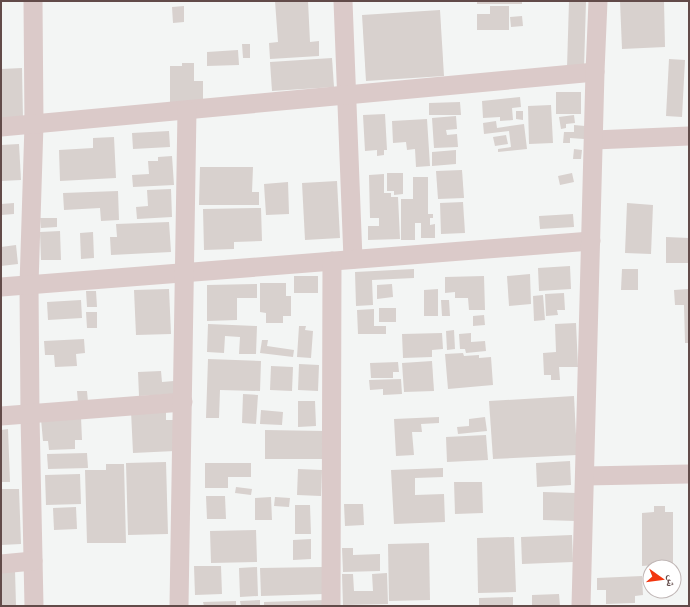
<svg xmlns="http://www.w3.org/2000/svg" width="690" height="607" font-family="'Work Sans','Noto Naskh Arabic',sans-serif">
<rect width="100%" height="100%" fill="#f3f5f4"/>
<g fill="#d8d1ce">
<polygon points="275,1 308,1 310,42 319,41 319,56 270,59 269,43 278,42"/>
<rect x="477" y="1" width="45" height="3"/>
<polygon points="569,1 586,1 584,69 567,68"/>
<polygon points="620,1 664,1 665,47 622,49"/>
<polygon points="184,6 184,22 173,23 172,7"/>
<polygon points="490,6 509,6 509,30 477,30 477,14 490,14"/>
<polygon points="440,10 444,76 366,81 362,15"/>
<polygon points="522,16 523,26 511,27 510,17"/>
<polygon points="242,44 250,44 250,58 243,58"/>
<polygon points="238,50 239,65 207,66 207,52"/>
<polygon points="332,58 334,87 272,91 270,62"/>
<polygon points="669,59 685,60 682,117 666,116"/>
<polygon points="182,63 194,63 194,81 203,81 203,102 170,102 170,66 182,66"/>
<polygon points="22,68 23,120 1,121 1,69"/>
<rect x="556" y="92" width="25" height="22"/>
<polygon points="520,97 521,107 512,108 513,120 500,121 500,117 483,118 482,101"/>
<polygon points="460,102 461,115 429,115 429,103"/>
<polygon points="551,105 553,143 529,144 528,106"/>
<polygon points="516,111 523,111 523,120 516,119"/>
<polygon points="385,114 387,150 384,150 384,155 377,156 377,150 365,151 363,115"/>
<polygon points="574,115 575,123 566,124 566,128 561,129 559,117"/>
<polygon points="456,116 457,129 446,130 447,135 457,134 458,147 434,148 432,118"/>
<polygon points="427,119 430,166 416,167 415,149 407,150 406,142 393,143 392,121"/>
<polygon points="496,121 497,128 524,124 527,149 498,152 498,149 511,147 509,131 484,134 483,123"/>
<polygon points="574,125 585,126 584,139 570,138 570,143 563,143 564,132 574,132"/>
<polygon points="169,131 170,147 133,149 132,133"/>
<polygon points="506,135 508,144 495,146 493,137"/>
<polygon points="114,137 116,178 60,181 59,150 93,148 93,138"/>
<polygon points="19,144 21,180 1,181 1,145"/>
<polygon points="574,149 582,150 581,159 573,159"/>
<polygon points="456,150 456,164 432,166 432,152"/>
<polygon points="172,156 174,185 133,187 132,175 149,174 148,161 158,161 158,157"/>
<polygon points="200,167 253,167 252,192 259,192 259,205 199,205"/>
<polygon points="462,170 464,198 438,199 436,171"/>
<polygon points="387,173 403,173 403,194 394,195 394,191 387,191"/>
<polygon points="572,173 574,182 560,185 558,176"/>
<polygon points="384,174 384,193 391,193 391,197 398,197 400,239 368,240 368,226 379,226 379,218 370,218 369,175"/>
<polygon points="413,177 428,177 428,214 433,214 433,218 430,218 430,225 435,224 435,238 421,238 421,223 415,223 415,240 401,240 401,199 413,199"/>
<polygon points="337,181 340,238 305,240 302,183"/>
<polygon points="288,182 289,214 266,215 264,184"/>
<polygon points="171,189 172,217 137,219 136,207 148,206 147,190"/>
<polygon points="118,191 119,220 101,221 100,208 64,210 63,193"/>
<polygon points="463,202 465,233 441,234 440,203"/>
<polygon points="14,203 14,214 1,215 1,204"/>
<polygon points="627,203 653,205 651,254 625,253"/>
<polygon points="261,208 262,241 234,242 234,249 204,250 203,209"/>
<polygon points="573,214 574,227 540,229 539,216"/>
<polygon points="40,218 57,218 57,227 41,228"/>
<polygon points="169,222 171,252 111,255 110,237 117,237 116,224"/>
<polygon points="60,231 61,260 41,260 40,232"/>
<polygon points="93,232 94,258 81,259 80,233"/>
<polygon points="666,237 689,238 689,263 666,263"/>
<polygon points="16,245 18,264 1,266 1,247"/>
<polygon points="570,266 571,289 539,291 538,268"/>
<polygon points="414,269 414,278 372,280 373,305 356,306 355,272"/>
<polygon points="622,269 638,269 638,290 621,290"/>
<polygon points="530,274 531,304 509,306 507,276"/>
<rect x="294" y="276" width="24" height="17"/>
<polygon points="484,276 485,310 469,310 468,298 455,298 455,292 445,293 445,277"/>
<polygon points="260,283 286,283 286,296 291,296 291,316 283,316 283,323 266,323 266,313 260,312"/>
<polygon points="257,284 257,298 237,298 237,320 207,321 207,285"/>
<polygon points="392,284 393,297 377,299 377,285"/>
<polygon points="169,289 171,334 136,335 134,290"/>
<polygon points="438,289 438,316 424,316 424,290"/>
<polygon points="689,289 689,343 685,343 684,305 675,305 674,290"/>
<polygon points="86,291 96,291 97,307 87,307"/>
<polygon points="564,293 565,310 557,310 558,315 546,316 545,294"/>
<polygon points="543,295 545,320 534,321 533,296"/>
<polygon points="81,300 82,318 48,320 47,302"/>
<polygon points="441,300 449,300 450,316 442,316"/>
<rect x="379" y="308" width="17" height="14"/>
<polygon points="374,309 374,326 386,326 386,334 358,334 357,310"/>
<polygon points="86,312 97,312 97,328 87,328"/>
<polygon points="484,315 485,325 473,326 473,316"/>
<polygon points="576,323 578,367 559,367 560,380 551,380 551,375 544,375 543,353 556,352 555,324"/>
<polygon points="208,324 257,326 256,354 239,354 240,337 225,336 224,353 207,352"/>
<polygon points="299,326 306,326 305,330 313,331 311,358 297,357"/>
<polygon points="454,330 455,349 447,350 446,331"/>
<polygon points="442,333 443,349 432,350 432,357 403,358 402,334"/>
<polygon points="471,333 471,342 485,341 486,351 466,353 465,349 460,349 459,334"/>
<polygon points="84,339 85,353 76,354 77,366 55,367 54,355 45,355 44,341"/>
<polygon points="262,340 268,340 267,346 294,350 293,357 260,353"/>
<polygon points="463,353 464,356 479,355 479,358 491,357 493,385 448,389 445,354"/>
<polygon points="208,359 261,361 260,391 220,390 219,418 206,418"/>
<polygon points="432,361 434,391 404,392 402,363"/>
<polygon points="398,362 399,372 393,372 393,378 371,378 370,363"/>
<polygon points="299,364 319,365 318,391 298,390"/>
<polygon points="271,366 293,367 292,391 270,390"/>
<polygon points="161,371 162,382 174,381 175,394 139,396 138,372"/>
<polygon points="401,379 402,394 383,395 383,389 370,390 369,380"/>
<polygon points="77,391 87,391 88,402 78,403"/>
<polygon points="243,394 258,395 256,424 242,423"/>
<polygon points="574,396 577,455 493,459 489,401"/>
<polygon points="298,401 315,401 316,426 298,427"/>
<polygon points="166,410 166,420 173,420 175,451 133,453 131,411"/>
<polygon points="261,410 283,412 282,425 260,424"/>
<polygon points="81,417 82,440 75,440 75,449 49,450 48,441 43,441 41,419"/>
<polygon points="439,417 439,423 421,424 422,432 412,432 414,455 396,456 394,419"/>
<polygon points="485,417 487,431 458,434 457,427 469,426 469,419"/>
<polygon points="8,429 10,482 1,482 1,430"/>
<polygon points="265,430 325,431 325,459 265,459"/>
<polygon points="486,435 488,460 447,462 446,437"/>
<polygon points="87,453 88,468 48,469 47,454"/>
<polygon points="570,461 571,485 537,487 536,463"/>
<polygon points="166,462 168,534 128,535 126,463"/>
<polygon points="205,463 251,463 251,477 228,477 228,488 205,488"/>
<polygon points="106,464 124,464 126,543 87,543 85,470 106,470"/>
<polygon points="443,468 443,477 415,478 415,495 444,494 445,522 394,524 391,470"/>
<polygon points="298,469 322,470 321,496 297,495"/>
<polygon points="80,474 81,504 46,505 45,475"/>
<polygon points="454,482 482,482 483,513 455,514"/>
<polygon points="236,487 252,489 251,495 235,493"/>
<polygon points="1,489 19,489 21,544 1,545"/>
<polygon points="543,492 576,493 576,521 543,520"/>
<polygon points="206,496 225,496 226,519 207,519"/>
<polygon points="271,497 272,520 255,520 255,498"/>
<polygon points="275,497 290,498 289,507 274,506"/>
<polygon points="344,504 363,504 364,525 345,526"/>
<polygon points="295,505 310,505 311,534 295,534"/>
<polygon points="654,506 665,506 665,512 673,512 673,567 655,567 655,565 642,566 642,513 654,512"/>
<polygon points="76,507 77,529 54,530 53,508"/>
<polygon points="256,530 257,562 211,563 210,531"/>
<polygon points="572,535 573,562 522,564 521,537"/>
<polygon points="514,537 516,592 478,593 477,538"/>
<polygon points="311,539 311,559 293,560 293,540"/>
<polygon points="429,543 430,600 389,601 388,544"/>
<polygon points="342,548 353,548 353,555 380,554 380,571 343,572"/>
<polygon points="194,566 221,566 222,594 195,595"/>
<polygon points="257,567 258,596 240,597 239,568"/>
<polygon points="323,567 324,594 261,596 260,568"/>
<polygon points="1,570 15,570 16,606 1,606"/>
<polygon points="387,573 388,604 343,605 342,574 353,574 354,591 373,591 372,574"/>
<polygon points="642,576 643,595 635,596 635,603 606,604 606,590 597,590 597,578"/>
<polygon points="559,594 560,606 532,606 532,595"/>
<polygon points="513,597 513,606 479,606 479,598"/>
<polygon points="260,600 260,606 241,606 240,601"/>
<polygon points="326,600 326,606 264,606 264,602"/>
<polygon points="236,601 236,606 204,606 203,602"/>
</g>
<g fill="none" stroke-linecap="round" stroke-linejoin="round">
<g stroke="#dbcac9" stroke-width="19">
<polyline points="33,1 34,124 29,285 30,415 34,606"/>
<polyline points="343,1 353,259"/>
<polyline points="1,127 595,72"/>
<polyline points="594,140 689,136"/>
<polyline points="1,287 591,241"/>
<polyline points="1,416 183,402"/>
<polyline points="585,476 689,474"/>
<polyline points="1,564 33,561"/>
<polyline points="179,606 187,110"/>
<polyline points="331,606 332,261"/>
<polyline points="581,606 595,72 598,1"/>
</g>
</g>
<rect width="690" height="607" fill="none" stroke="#624b49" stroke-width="4"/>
<g transform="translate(662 579) rotate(104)"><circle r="19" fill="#ffffff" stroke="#c0b7b6"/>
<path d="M0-3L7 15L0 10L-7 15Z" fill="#f23610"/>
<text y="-6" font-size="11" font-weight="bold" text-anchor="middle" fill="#624b49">ش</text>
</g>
</svg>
